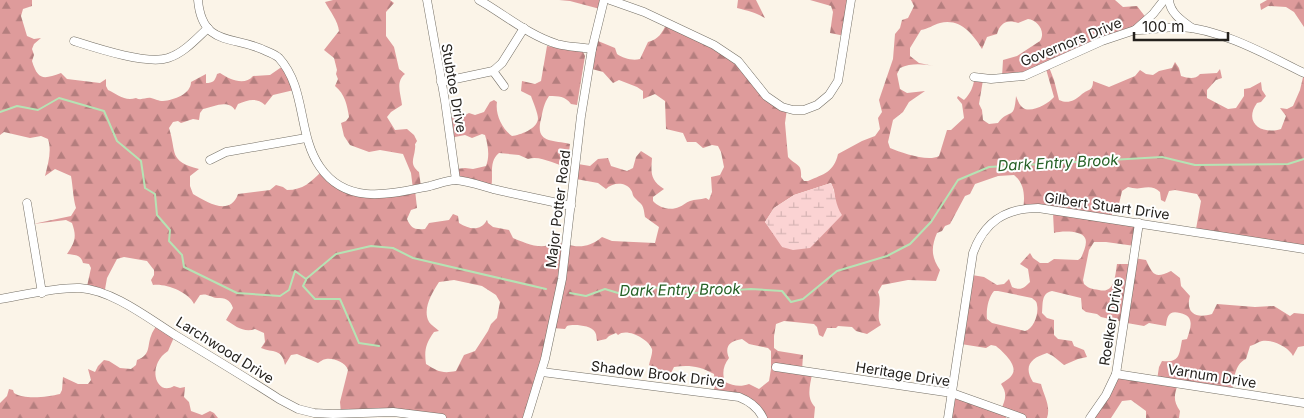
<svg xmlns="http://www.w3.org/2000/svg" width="1304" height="418" font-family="Inter,sans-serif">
<defs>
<pattern id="forest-firs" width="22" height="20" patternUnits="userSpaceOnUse" patternTransform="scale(1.25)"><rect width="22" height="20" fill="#de9b9b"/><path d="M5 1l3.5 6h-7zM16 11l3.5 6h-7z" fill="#b47e7e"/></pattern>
<pattern id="wetland-marsh" width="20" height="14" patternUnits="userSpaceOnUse" patternTransform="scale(1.25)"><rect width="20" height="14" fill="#fbd3d3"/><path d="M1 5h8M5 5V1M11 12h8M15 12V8" fill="none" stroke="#d7b5b5"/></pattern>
</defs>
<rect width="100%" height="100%" fill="#fbf4e8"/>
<g fill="url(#forest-firs)" fill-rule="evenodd">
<path d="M0,0H32V6L23,9L21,16L27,36L34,39L41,38L34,44L32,49L34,55L32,61C38,81 44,79 61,73L67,79L100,83L106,79V86L108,90C117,94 125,102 136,98C141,101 146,97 151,98C156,99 158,101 163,101C174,100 191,94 191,82L206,74V83C213,83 215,81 217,74L220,73C230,80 245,86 253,76L270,75L283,66L294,90L273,95L265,105C256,97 248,100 238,104L235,110C228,99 213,107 203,109L200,113L199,120L193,119L181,123L178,121L173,122L169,128C177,153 168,161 199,169L190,176V186L193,194C207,202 230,217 238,194L270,190L276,185L283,187L287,190C303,190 311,182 322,171L352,193L413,189L411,173L403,154L380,150L369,152L350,145L344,136L341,123L346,121L349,117C347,105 345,94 335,86L338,79L336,74L337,70L334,58L324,50L339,31C338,21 330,11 325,2L333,0H390L394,3L386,12V36L394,47L399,69L405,74C395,82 401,94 402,105L391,112L387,117L395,130L407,129L414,135L417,141C413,148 416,141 415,149C414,159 409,164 419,172L421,187L415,190L417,208L411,210L407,219C411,228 414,230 425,229L429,223L449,220L453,214L458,216L459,223C470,230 481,231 487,220L488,223L493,227L509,230L513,238C523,242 544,252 553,242C572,245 584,252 602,237L612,241L655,243L659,227L645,217C643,202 642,206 634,197C632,195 633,192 631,190C625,181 612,183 606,189L598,183L576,179L578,164L590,166L598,159L608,158L611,166L627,171L633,168L636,157L641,151L652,158C651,173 650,180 664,189L653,197V201C659,208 671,211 679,207C683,206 686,202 690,201C695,199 700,200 706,198L709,200L712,192L711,177L720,175L724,167L721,152L718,146L712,145L703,148L696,142H687L683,133L666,129L665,101L655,94L643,99V91L637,87L619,80L613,83L603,72L592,69L598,41L615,48L617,54C623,58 632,61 640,59L648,42C659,39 662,33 667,23L735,59L764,95L787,109L785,123L788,157C796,166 802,163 801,177L804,181H808C824,174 834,172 838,154L862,141L875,136L880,129L878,118L882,112L879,100L893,59L895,34L900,28L902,20L908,18L914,6L911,0H1115L1123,7L1137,6L1147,19L1136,30L1049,67L1054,80L1059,100C1068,104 1074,101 1081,95C1087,89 1093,92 1093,81L1109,87L1135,76L1140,70L1146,74L1153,75L1159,71L1172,68L1175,62L1179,68L1181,76C1188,78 1195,80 1200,74L1217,73L1220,69L1222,78L1216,80L1207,90V98L1228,109L1236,108L1244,96V89L1250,88L1261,82L1262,90L1266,96L1261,102L1257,103C1243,123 1262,135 1281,129L1286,116L1280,108L1287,109L1293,106L1300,90L1304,73V249L1196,229L1201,201L1197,194L1175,190L1169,191L1165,202L1161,200L1160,192C1154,186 1148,187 1141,188C1137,189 1132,188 1128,187L1122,191L1119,204L1113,208L1111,220L1139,226L1135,246L1106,242H1094L1089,250L1083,280L1084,284C1088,288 1092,289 1099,290C1115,294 1115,276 1117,264H1132L1134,258L1146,260C1153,275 1155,279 1171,271L1180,278L1181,286L1190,296C1185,313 1196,319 1212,314L1217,304L1255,307L1274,306L1290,316L1294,313L1304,314V346L1298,347L1293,356C1289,347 1272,339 1262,341C1258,342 1254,345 1250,346L1246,359C1234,364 1234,381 1232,392L1178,384C1174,395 1173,401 1180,411L1179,418H1146V411L1131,400L1122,401L1111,418H1090L1115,376L1157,380L1159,367L1162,361C1180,363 1179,355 1182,340L1187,339C1191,327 1195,316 1180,313C1169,310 1167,316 1166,326L1149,323L1144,326L1127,323L1101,317L1097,314L1086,312L1082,309L1081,298L1052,291C1041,293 1043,304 1042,313L1047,318L1054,320V335L1058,339L1072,341L1074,346L1084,350L1087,357L1078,359L1064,365L1053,356L1047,353C1031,358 1023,366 1033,382L1041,384C1044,396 1051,406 1047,418H1021L1007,414L1006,418H950L953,396L1001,410C1005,400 1008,394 1001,384C1005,381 1011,378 1013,373C1017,364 1002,351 996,346L991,345L986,348L961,344L972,275L984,277L997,285L1004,284L1009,279L1012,287C1021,291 1024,288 1030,282L1028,269L1020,264L1030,253L1033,258L1040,263H1048L1054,259L1078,260L1081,258C1083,253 1088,243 1085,238C1081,230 1061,231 1054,233L1053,213L1023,210C1025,197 1025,184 1014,175L998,176L975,184L970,194L965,196L950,224L945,226L942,231L937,233C931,247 931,257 940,270L936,281L908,280L882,285L878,292C883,303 875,315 881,325L867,334L856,331L852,327L838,326L836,328H827L823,337L819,335L817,327L814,324L784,321L776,324L774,336V348L778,351L803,355L802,371L812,374C810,386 806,398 815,407L814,418H764L743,401L713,395L715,384L714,374C699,366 689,365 674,367L671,373L659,371L649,365C650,360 653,353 652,349C649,339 626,327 618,335L616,333L609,336L606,339L597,341C596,338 597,335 595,332C591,325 573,324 567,326L565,329L553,328L526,418H439L392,412L341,413L340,402L348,370C345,362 334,358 326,359C323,359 320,362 318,363L297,354L291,355L285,365C282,348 273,353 261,348L265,342L264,333L255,329C244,333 235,326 226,320L233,308C230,299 225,298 217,298C210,297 207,293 200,295L194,304C189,292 165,283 153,285L151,280L154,275V270L147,261L124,257L117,259L107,278L104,295L86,291L91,268L89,264L83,263C81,254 74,255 67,254C75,242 77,237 72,223L66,220L33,224L71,216L76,208C73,198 73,187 71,176L55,169L45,176C48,164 52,151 48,139L41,136L30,138L4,132L0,135ZM1028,19C1038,20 1046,32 1040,41L1017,56L1003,60L1002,77L1026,75L1046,69L1054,97C1049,103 1034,112 1025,109C1020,107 1018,101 1016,96C1014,122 1010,107 998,123L989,124L983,120L982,110L979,104L983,80L975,77C973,87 971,93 964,100L958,96L957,98L962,104L964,118L951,130H947L939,156C928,162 902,153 890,148L888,142L893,120L903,112L909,102L925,91L907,93L900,89L897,74L900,68C911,63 922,64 934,66L919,63L910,56V48L921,30C928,29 933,25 940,23C960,18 973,34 982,49L987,37L997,34C1000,23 1007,19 1018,23ZM831,183L834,190L836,207L774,234L765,222L774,208L794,195ZM454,280L482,286L496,295L500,302L497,318L491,324L488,331L475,351L464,355L456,371C442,374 437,371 426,364C424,350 426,343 434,332L439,331C436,328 431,325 429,322C422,309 432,293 439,282ZM994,291H998L1032,298C1034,300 1037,301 1037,305C1039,313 1034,329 1025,331L992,323L987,319C986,310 988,298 994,291ZM742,339L749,344L768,348L771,351V369L769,381L759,389L749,384C741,387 733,386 725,382C722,373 723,366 729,358C724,346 730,341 742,339Z"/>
<polygon points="559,0 603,0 600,9 570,1"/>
<path d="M738,0H756L765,18C754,12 749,11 737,8Z"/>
<polygon points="810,0 850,0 845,36 830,33 833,12 831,6"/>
<polygon points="1267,0 1304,0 1304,27 1294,12 1286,7 1268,6 1261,10 1260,4"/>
<path d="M547,46L578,51L583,52L585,56L577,105L571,104C565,96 559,96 549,96C544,103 543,110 541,119C535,143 551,140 570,144L567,167C555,165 541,155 528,159L519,155L499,153C488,162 494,176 491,188L457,181L456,169L465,168L473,169L486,166C490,156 488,145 485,135L482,134L472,138L465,135L450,138L448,117L463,116L469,113L475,115L484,112L490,102L494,100L497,102C495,114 502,129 512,136C520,135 537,129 538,119C538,113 533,102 531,96L521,91L522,81L535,84L541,81Z"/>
<path d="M157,325L175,335L168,351C146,365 156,397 174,386L180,388L185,387L184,397L189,402L191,411L202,415L210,411L214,413L218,418H0V403L7,396L9,389L13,390L14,393C24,400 48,397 60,394L62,390L63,377L78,384H88L91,380L88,369L95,372L98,366L104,360L109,361L120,368L131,369L136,365L137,360C151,355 147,346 151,336C152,332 155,328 157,325Z"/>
</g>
<path fill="url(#wetland-marsh)" d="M831,183C836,194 835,205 842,215L810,248L793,250L782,247L765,222L774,208L794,195Z"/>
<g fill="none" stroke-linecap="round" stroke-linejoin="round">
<g stroke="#b6e3b4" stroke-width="2">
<polyline points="0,112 17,106 38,110 59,98 104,111 117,141 141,161 145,188 155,194 157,215 170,230 169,241 182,255 184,267 237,293 280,296 289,290 295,271 306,279 336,254 371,246 393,248 413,258 546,289"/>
<polyline points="306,280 303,286 315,299 340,299 359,343 379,346"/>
<polyline points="570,293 586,296 605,289 618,293 635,289 648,291 652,287 694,293 751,289 782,291 791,302 803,299 837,271 887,256 910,244 931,222 958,180 989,167 1162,157 1195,165 1288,164 1304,159"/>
</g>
<defs>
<g id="minor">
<path d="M198,0C202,48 235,35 266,51C271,53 276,55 279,58C307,89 297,134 320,167C347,206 390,194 430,186C438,184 448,180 456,180C468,181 482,186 493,189C519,195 545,200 571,206"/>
<polyline points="427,0 445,101 456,180"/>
<path d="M479,0C504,14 528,35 557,44C568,47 580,47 592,49"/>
<polyline points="610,0 644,12 714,45 738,61 766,96 782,107 793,110 804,110 817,105 829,95 838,81 851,0"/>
<path d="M1169,0C1170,13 1182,21 1192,28"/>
<path d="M1135,30C1150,30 1166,27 1181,27C1221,29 1269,56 1304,73"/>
<path d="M74,41C96,48 147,65 168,58C184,53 196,39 208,28"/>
<polyline points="493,71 504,86"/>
<polyline points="974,77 991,79 1024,76 1102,41 1135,30 1153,14 1164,0"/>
<polyline points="441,82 493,71 502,63 524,28"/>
<polyline points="210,160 226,152 306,138"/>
<polyline points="27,203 42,293"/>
<path d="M0,299C24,295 56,287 80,288C112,290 148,318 175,335C210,356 245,377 279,399L298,409L314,413L333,414L393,412L442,418"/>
<polyline points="776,367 952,393 1022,418"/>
<path d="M542,372L739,397C749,401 758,407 763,418"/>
<polyline points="1116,374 1304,403"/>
<polyline points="527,418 545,359 562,279 581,116 592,49 604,0"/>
<path d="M948,418L973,253C984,222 1005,208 1038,208L1304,249"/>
<polyline points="1090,418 1106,395 1116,374 1139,223"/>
</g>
</defs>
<use href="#minor" stroke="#746f65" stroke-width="9"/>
<use href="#minor" stroke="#fff" stroke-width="8"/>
</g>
<g text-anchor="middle" stroke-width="4" stroke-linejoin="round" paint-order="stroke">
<g font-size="14" fill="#24211d" stroke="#fff">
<text transform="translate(1071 42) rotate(-22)" y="5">Governors Drive</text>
<text transform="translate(454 88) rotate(80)" y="5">Stubtoe Drive</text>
<text transform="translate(1107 206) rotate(8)" y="5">Gilbert Stuart Drive</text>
<text transform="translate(558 209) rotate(-83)" y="5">Major Potter Road</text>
<text transform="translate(1111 322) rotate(-81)" y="5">Roelker Drive</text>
<text transform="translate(225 350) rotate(32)" y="5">Larchwood Drive</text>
<text transform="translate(658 374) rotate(7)" y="5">Shadow Brook Drive</text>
<text transform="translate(903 374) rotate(9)" y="5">Heritage Drive</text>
<text transform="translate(1212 376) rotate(9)" y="5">Varnum Drive</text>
</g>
<g font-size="15" font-style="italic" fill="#266126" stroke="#fff">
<text transform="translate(1058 163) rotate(-3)" y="5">Dark Entry Brook</text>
<text transform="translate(680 290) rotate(-1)" y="5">Dark Entry Brook</text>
</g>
</g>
<path d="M1134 32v8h94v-8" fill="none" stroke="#24211d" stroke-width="2.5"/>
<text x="1142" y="32" font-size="15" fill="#24211d" stroke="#ffffff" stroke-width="4" paint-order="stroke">100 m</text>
</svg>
